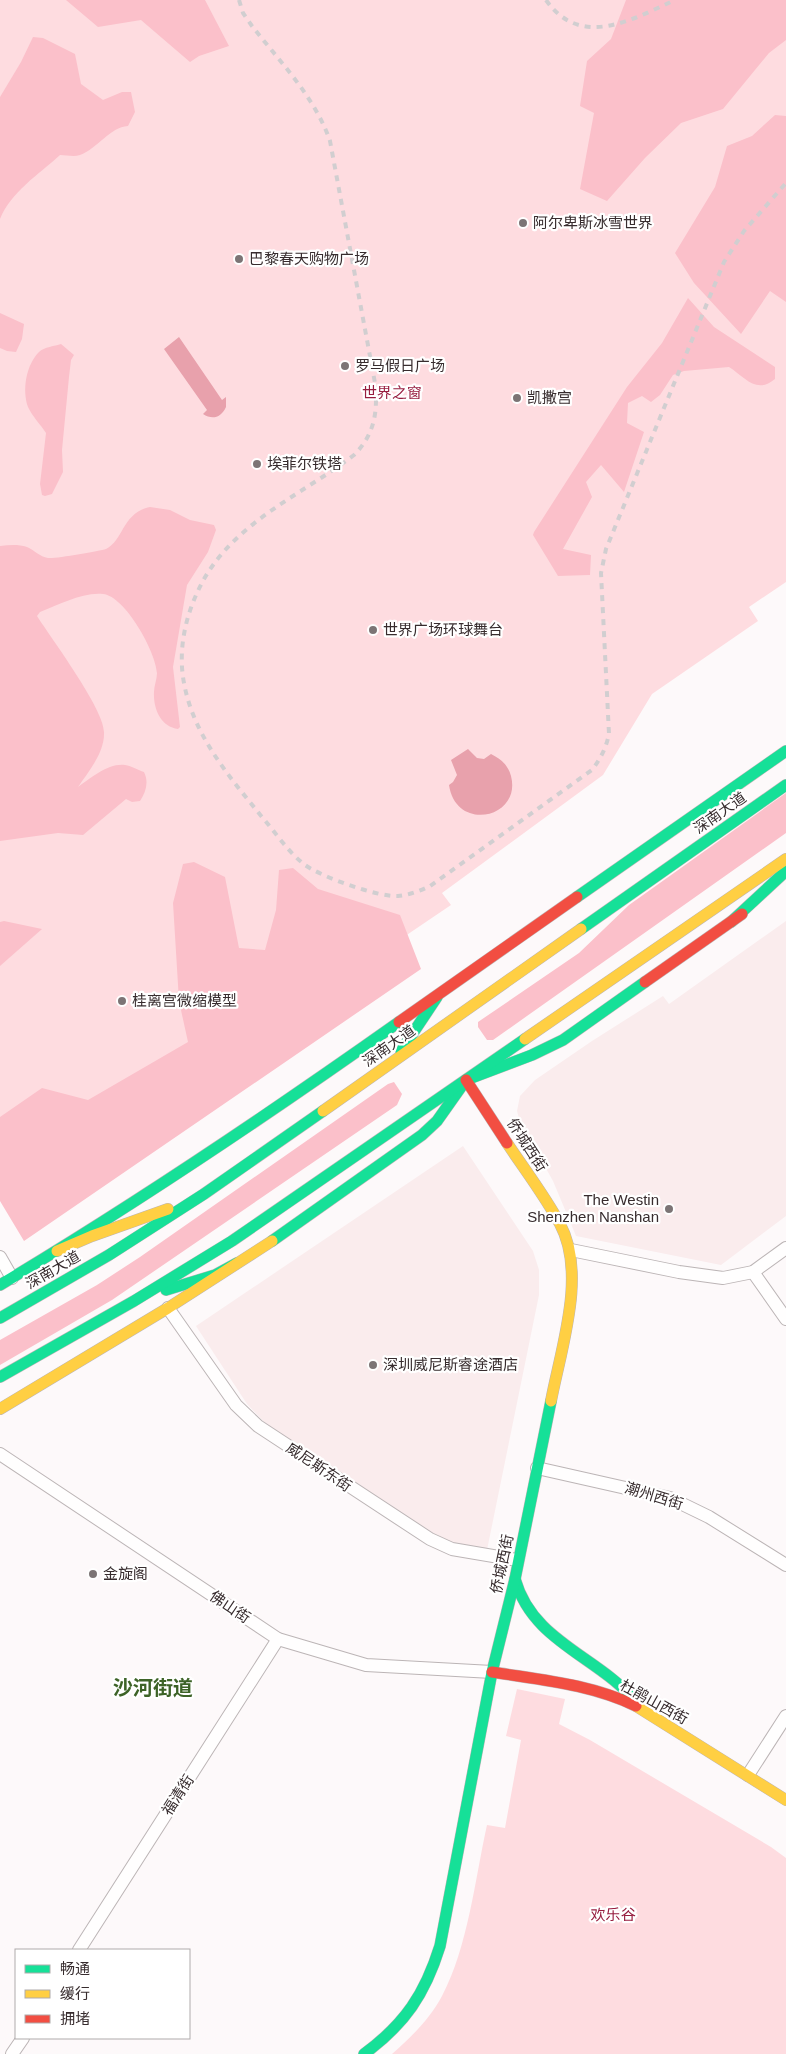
<svg xmlns="http://www.w3.org/2000/svg" width="786" height="2054" font-family="Helvetica,'Noto Sans SC',sans-serif">
<rect width="100%" height="100%" fill="#fdf9fa"/>
<g fill="#faeced">
<polygon points="786,921 786,1216 721,1265 576,1236 553,1181 520,1122 517,1111 520,1096 535,1080 592,1041 663,996 669,1004"/>
<polygon points="463,1146 533,1251 539,1270 539,1295 487,1550 447,1543 270,1428 247,1404 196,1326"/>
</g>
<g fill="#fedce0">
<polygon points="0,0 786,0 786,582 749,607 758,621 652,694 603,775 442,893 451,905 386,949 0,1199"/>
<path d="M517,1689L565,1699L559,1724L590,1740L771,1847L786,1858V2054H392C411,2037 430,2019 442,1996C468,1947 475,1879 487,1825L505,1828L521,1740L506,1736Z"/>
</g>
<g fill="#fbc0ca">
<polygon points="66,0 205,0 229,46 199,56 190,62 141,20 98,27"/>
<polygon points="626,0 786,0 786,40 769,53 723,109 681,123 645,158 607,201 580,189 594,113 580,106 587,61 611,39"/>
<path d="M33,37L43,38L75,54L81,84L103,100L122,92H131L135,112L128,126C110,127 97,149 80,155C74,157 66,155 60,155C38,175 11,192 0,219V97L21,62Z"/>
<polygon points="775,115 786,116 786,302 770,291 741,334 694,283 675,253 715,187 727,146 752,136"/>
<path d="M688,298L714,327L775,367V379C756,395 745,377 729,367L684,371L673,375L660,395L651,402L642,396L628,403L627,423L644,432L624,492L601,465L586,482L592,497L563,549L591,555L590,575L558,576L533,535L534,532L627,387L662,343Z"/>
<polygon points="0,313 24,324 22,339 16,352 7,351 0,348"/>
<path d="M61,344L74,355L71,360L69,377L62,450L63,472L52,494L45,496L42,495L40,484L46,433C41,425 32,416 28,407C22,390 26,365 39,352C44,347 55,346 61,344Z"/>
<path d="M150,507L170,510L190,520L214,525L216,530L208,552L187,585L173,667L180,727L178,729C161,727 153,709 154,692C154,686 157,679 157,673C156,652 125,596 103,594C82,592 59,605 40,612L37,616C51,638 104,709 104,732C105,752 89,771 78,787C91,778 108,763 125,765C132,766 138,770 144,772C149,782 146,792 140,801L132,802L126,799L83,835L58,833L0,841V546C9,545 18,544 27,547C34,550 40,557 48,558C55,559 99,551 106,549C124,540 122,513 150,507Z"/>
<polygon points="786,793 786,833 493,1040 487,1040 478,1027 478,1022 579,953 629,905"/>
<polygon points="194,862 225,877 239,948 265,950 276,910 279,870 293,868 318,889 400,915 421,969 24,1241 0,1201 0,1117 42,1088 88,1100 188,1042 179,1001 173,903 183,864"/>
<polygon points="4,921 42,929 0,966 0,922"/>
<polygon points="394,1082 402,1094 397,1105 112,1300 0,1365 0,1340 97,1285 140,1257 388,1084"/>
</g>
<g fill="#e8a1ac">
<path d="M179,337L222,400L226,397V407C221,418 212,420 203,414L207,410L164,349Z"/>
<path d="M468,749L477,758L484,759L491,754C501,759 508,765 511,776C522,818 456,833 449,785L453,782L457,775L451,760Z"/>
</g>
<g fill="none" stroke-linecap="round" stroke-linejoin="round">
<defs>
<g id="street">
<polyline points="571,1250 679,1272 723,1278 753,1272 786,1248"/>
<polyline points="0,1257 12,1278"/>
<polyline points="753,1272 786,1319"/>
<polyline points="168,1308 236,1405 258,1426 430,1539 452,1549 517,1560"/>
<polyline points="0,1454 278,1639 366,1665 492,1672"/>
<polyline points="537,1468 670,1498 709,1517 786,1565"/>
<polyline points="748,1775 786,1716"/>
<polyline points="79,1950 278,1639"/>
<polyline points="12,2054 23,2038"/>
</g>
<g id="fast">
<polyline points="577,897 786,751"/>
<polyline points="731,922 786,871"/>
<polyline points="581,929 786,785"/>
<polyline points="401,1051 437,997"/>
<polyline points="272,1241 422,1135 437,1121 466,1080 532,1055 563,1040 645,982"/>
<path d="M0,1285C137,1203 269,1114 399,1022"/>
<polyline points="166,1290 215,1275 237,1263"/>
<polyline points="0,1318 109,1255 204,1194 323,1111"/>
<polyline points="0,1377 134,1301 232,1241 525,1039"/>
<path d="M515,1579C533,1643 599,1656 638,1704"/>
<path d="M364,2054C405,2024 425,1994 440,1946L492,1672L515,1579L551,1401"/>
</g>
<g id="slow">
<polyline points="525,1039 786,859"/>
<polyline points="323,1111 581,929"/>
<path d="M507,1143C525,1170 545,1196 560,1224C587,1274 561,1348 551,1401"/>
<polyline points="57,1251 92,1236 168,1209"/>
<polyline points="0,1409 168,1308 272,1241"/>
<polyline points="636,1706 786,1800"/>
</g>
<g id="jam">
<polyline points="645,982 742,914"/>
<polyline points="399,1022 577,897"/>
<polyline points="466,1080 507,1143"/>
<path d="M492,1672C541,1680 590,1684 636,1706"/>
</g>
</defs>
<use href="#street" stroke="#bcb5b6" stroke-width="14"/>
<use href="#fast" stroke="#bcb5b6" stroke-width="12"/>
<use href="#slow" stroke="#bcb5b6" stroke-width="12"/>
<use href="#jam" stroke="#bcb5b6" stroke-width="12"/>
<use href="#street" stroke="#fffefe" stroke-width="12"/>
<use href="#fast" stroke="#16e098" stroke-width="11"/>
<use href="#slow" stroke="#ffcf43" stroke-width="11"/>
<use href="#jam" stroke="#f24e42" stroke-width="11"/>
<g stroke="#d1ced0" stroke-width="4" stroke-dasharray="6 6" stroke-linecap="butt">
<path d="M239,0L243,13L252,26C280,62 315,97 330,141L375,383C378,411 375,434 354,455C299,497 227,525 197,593C185,619 179,649 183,677C191,733 228,775 262,817C276,833 288,852 305,865C322,877 377,897 398,896C409,895 420,891 430,886L592,770C601,758 606,748 609,734L601,573L606,549L724,262L744,231L786,183"/>
<path d="M546,0C581,50 633,19 675,0"/>
</g>
</g>
<g fill="#7c7475" stroke="#fff" stroke-width="2">
<circle cx="523" cy="223" r="5"/>
<circle cx="239" cy="259" r="5"/>
<circle cx="345" cy="366" r="5"/>
<circle cx="517" cy="398" r="5"/>
<circle cx="257" cy="464" r="5"/>
<circle cx="373" cy="630" r="5"/>
<circle cx="122" cy="1001" r="5"/>
<circle cx="669" cy="1209" r="5"/>
<circle cx="373" cy="1365" r="5"/>
<circle cx="93" cy="1574" r="5"/>
</g>
<g text-anchor="middle" stroke-width="4.5" stroke-linejoin="round" paint-order="stroke">
<g font-size="15" fill="#372c2e" stroke="#fff" text-anchor="start">
<text x="533" y="228">阿尔卑斯冰雪世界</text>
<text x="249" y="264">巴黎春天购物广场</text>
<text x="355" y="371">罗马假日广场</text>
<text x="527" y="403">凯撒宫</text>
<text x="267" y="469">埃菲尔铁塔</text>
<text x="383" y="635">世界广场环球舞台</text>
<text x="132" y="1006">桂离宫微缩模型</text>
<text x="659" y="1205" text-anchor="end">The Westin<tspan x="659" dy="17">Shenzhen Nanshan</tspan></text>
<text x="383" y="1370">深圳威尼斯睿途酒店</text>
<text x="103" y="1579">金旋阁</text>
</g>
<g font-size="15" fill="#971e40" stroke="#fff">
<text x="392" y="398">世界之窗</text>
<text x="613" y="1920">欢乐谷</text>
</g>
<g font-size="15" fill="#372c2e" stroke="#fff">
<text transform="translate(720 813) rotate(-35)" y="5">深南大道</text>
<text transform="translate(389 1046) rotate(-35)" y="5">深南大道</text>
<text transform="translate(527 1145) rotate(57)" y="5">侨城西街</text>
<text transform="translate(53 1270) rotate(-30)" y="5">深南大道</text>
<text transform="translate(319 1467) rotate(34)" y="5">威尼斯东街</text>
<text transform="translate(654 1496) rotate(17)" y="5">潮州西街</text>
<text transform="translate(502 1564) rotate(-78)" y="5">侨城西街</text>
<text transform="translate(230 1607) rotate(34)" y="5">佛山街</text>
<text transform="translate(654 1702) rotate(29)" y="5">杜鹃山西街</text>
<text transform="translate(178 1795) rotate(-57)" y="5">福清街</text>
</g>
<g font-size="20" font-weight="bold" fill="#3d6327" stroke="#fff">
<text x="153" y="1695">沙河街道</text>
</g>
</g>
<rect x="15" y="1949" width="175" height="90" fill="#ffffff" stroke="#afabab"/>
<rect x="25" y="1965" width="25" height="8" fill="#16e098" stroke="#afabab"/>
<text x="60" y="1974" font-size="15" fill="#372c2e">畅通</text>
<rect x="25" y="1990" width="25" height="8" fill="#ffcf43" stroke="#afabab"/>
<text x="60" y="1999" font-size="15" fill="#372c2e">缓行</text>
<rect x="25" y="2015" width="25" height="8" fill="#f24e42" stroke="#afabab"/>
<text x="60" y="2024" font-size="15" fill="#372c2e">拥堵</text>
</svg>
